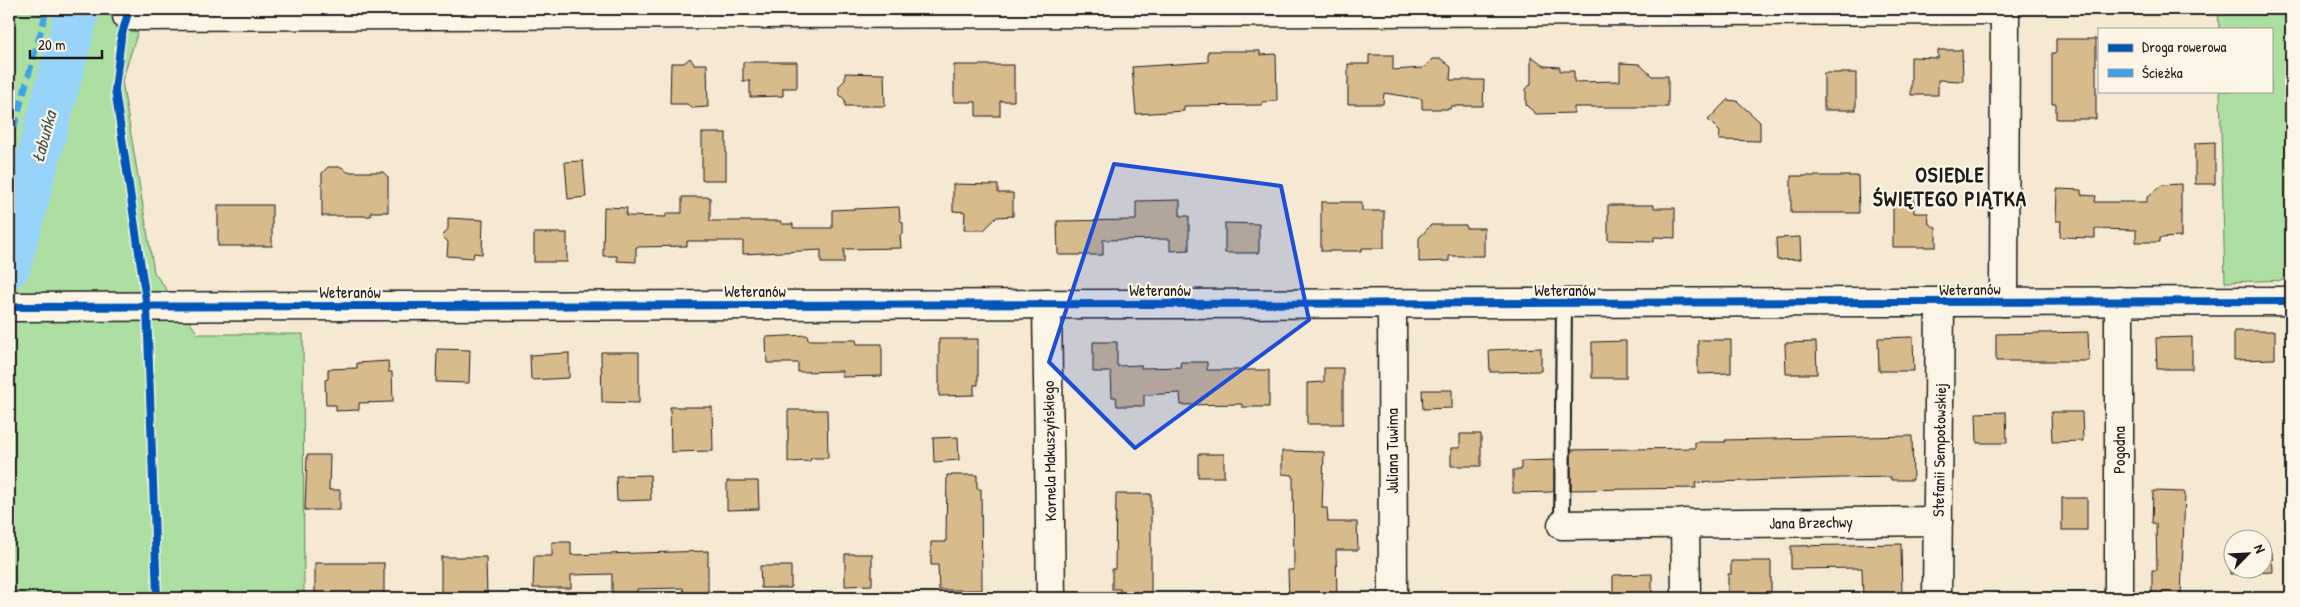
<svg xmlns="http://www.w3.org/2000/svg" width="2300" height="607" font-family="'Patrick Hand',sans-serif">
<rect width="100%" height="100%" fill="#f5e9d3"/>
<filter id="ink" filterUnits="userSpaceOnUse"><feTurbulence type="fractalNoise" baseFrequency=".02" numOctaves="2"/><feDisplacementMap in="SourceGraphic" scale="10" xChannelSelector="R" yChannelSelector="G"/><feConvolveMatrix kernelMatrix="1 2 1 2 8 2 1 2 1" color-interpolation-filters="sRGB"/></filter>
<g filter="url(#ink)">
<g fill="#acdfa1" stroke="#647e5e">
<polygon points="9,9 145,9 122,81 154,272 198,334 303,334 304,598 9,598"/>
<polygon points="2218,9 2291,9 2291,280 2225,282 2220,91 2271,91 2271,29 2219,29"/>
</g>
<g fill="none" stroke-linecap="round" stroke-linejoin="round">
<polyline stroke="#98d4f9" stroke-width="44" points="9,266 78,9"/>
</g>
<g fill="#d7bb8c" stroke="#1c1c1c">
<polygon points="2056,39 2096,39 2096,119 2056,119 2056,104 2052,104 2052,53 2056,53"/>
<polygon points="1938,50 1962,50 1963,81 1938,80 1938,95 1911,95 1911,57 1938,58"/>
<polygon points="1208,51 1260,51 1260,55 1276,54 1277,101 1262,102 1262,105 1184,106 1184,111 1136,114 1132,67 1208,62"/>
<polygon points="1369,55 1393,55 1393,70 1423,68 1432,59 1441,59 1451,67 1450,80 1484,80 1483,106 1451,106 1450,109 1422,109 1422,99 1384,93 1383,104 1348,104 1348,64 1369,64"/>
<polygon points="1531,56 1545,66 1560,67 1560,71 1574,71 1574,82 1620,81 1620,63 1639,64 1652,76 1668,76 1668,107 1574,107 1574,113 1536,114 1526,105 1526,89 1531,84"/>
<polygon points="690,58 694,64 707,64 708,107 692,108 687,104 670,104 671,63 684,63"/>
<polygon points="743,62 797,62 797,88 783,88 783,96 750,97 750,81 743,81"/>
<polygon points="954,65 1014,65 1014,101 1000,101 1000,116 976,116 976,102 954,102"/>
<polygon points="845,73 884,74 885,106 845,106 845,100 839,94 839,86 845,80"/>
<rect x="1824" y="73" width="32" height="37"/>
<polygon points="1727,100 1737,101 1760,122 1760,141 1719,140 1720,132 1708,120"/>
<rect x="702" y="133" width="24" height="47"/>
<polygon points="2215,142 2215,184 2195,184 2195,143"/>
<polygon points="583,161 586,197 568,199 565,162"/>
<polygon points="328,167 342,167 347,172 383,172 388,177 388,212 371,212 371,216 322,216 322,173"/>
<polygon points="1791,176 1858,176 1859,213 1791,213"/>
<polygon points="953,184 998,185 998,193 1013,193 1013,216 997,217 984,230 964,230 965,212 953,211"/>
<polygon points="2181,184 2181,237 2160,238 2160,242 2136,242 2136,230 2095,229 2095,238 2060,237 2061,221 2056,221 2057,189 2081,190 2081,195 2096,196 2095,202 2147,202 2147,197 2162,185"/>
<polygon points="1914,195 1914,213 1928,213 1929,224 1936,228 1936,247 1893,247 1893,196"/>
<polygon points="682,197 710,197 710,221 781,221 781,224 793,224 793,228 832,228 832,210 899,207 900,220 903,223 903,232 900,235 901,248 844,249 844,263 821,263 821,250 743,254 743,241 687,241 687,246 636,247 636,262 617,261 617,256 603,256 604,207 627,208 626,216 666,217 666,213 682,213"/>
<polygon points="1180,200 1180,216 1189,216 1189,250 1170,251 1170,239 1103,240 1103,255 1058,255 1057,221 1136,220 1136,201"/>
<polygon points="1321,202 1362,202 1362,211 1384,211 1384,248 1362,248 1362,251 1321,251"/>
<rect x="218" y="205" width="54" height="41"/>
<polygon points="1608,205 1654,205 1654,208 1675,208 1675,238 1654,237 1654,241 1608,240"/>
<polygon points="448,218 483,220 482,254 474,253 473,258 447,256 448,242 442,236 448,229"/>
<polygon points="1225,223 1259,224 1259,253 1225,253"/>
<polygon points="1431,225 1466,225 1466,228 1484,228 1484,256 1449,256 1449,261 1419,262 1419,238"/>
<rect x="534" y="233" width="33" height="29"/>
<polygon points="1800,237 1801,259 1777,260 1776,238"/>
<polygon points="2234,331 2275,331 2275,359 2234,360"/>
<polygon points="2088,332 2089,361 1996,361 1996,334"/>
<polygon points="807,335 808,340 856,340 857,344 882,344 882,376 842,377 842,371 798,372 798,363 767,363 766,337"/>
<polygon points="1913,337 1914,371 1879,371 1878,338"/>
<polygon points="2192,337 2192,369 2157,369 2156,338"/>
<polygon points="939,339 978,339 978,385 974,385 974,395 939,396"/>
<polygon points="1698,340 1731,340 1731,373 1698,374"/>
<polygon points="1626,341 1626,378 1592,378 1592,342"/>
<polygon points="1093,342 1117,342 1117,366 1141,365 1141,368 1181,367 1180,362 1207,362 1207,370 1269,370 1269,407 1242,407 1242,404 1181,405 1180,393 1144,395 1144,406 1117,406 1116,397 1112,397 1111,372 1093,372"/>
<polygon points="1816,342 1817,374 1786,374 1785,343"/>
<polygon points="1541,348 1541,371 1490,372 1489,350"/>
<polygon points="437,349 470,350 469,383 436,382"/>
<polygon points="601,352 639,352 639,403 602,402"/>
<polygon points="569,353 569,378 531,380 530,355"/>
<polygon points="388,361 389,372 392,372 393,402 359,403 359,410 336,411 336,405 326,405 325,380 328,379 328,369 357,368 357,363"/>
<polygon points="1324,368 1343,368 1343,424 1307,424 1307,383 1324,382"/>
<polygon points="1422,390 1452,390 1452,408 1423,409"/>
<polygon points="670,407 712,407 713,451 671,452"/>
<polygon points="788,410 827,410 828,458 811,458 810,461 788,462"/>
<polygon points="2006,412 2007,443 1977,443 1976,413"/>
<polygon points="2051,412 2082,412 2083,441 2052,442"/>
<polygon points="1460,434 1481,434 1481,466 1451,466 1451,448 1460,448"/>
<polygon points="1912,436 1913,480 1891,480 1891,477 1841,478 1714,482 1695,483 1696,488 1571,490 1571,450 1695,448 1695,442 1726,442 1725,440"/>
<polygon points="958,437 959,460 934,462 933,438"/>
<polygon points="1282,451 1324,452 1322,508 1327,508 1328,522 1357,522 1358,550 1336,550 1337,598 1289,598 1288,570 1294,570 1293,475 1282,474"/>
<rect x="1198" y="454" width="26" height="23"/>
<polygon points="307,455 330,455 329,490 340,490 340,510 305,510"/>
<polygon points="1554,460 1554,490 1551,492 1513,493 1513,470 1521,470 1521,461"/>
<polygon points="650,475 651,500 617,501 616,476"/>
<polygon points="947,475 977,475 977,489 981,489 982,590 939,590 938,565 931,565 931,542 946,542"/>
<polygon points="727,481 758,481 759,509 727,510"/>
<polygon points="2153,491 2185,492 2181,598 2152,598 2152,570 2157,570 2156,524 2152,523"/>
<polygon points="1116,494 1151,494 1151,598 1120,598 1120,589 1112,589 1112,569 1115,569"/>
<rect x="2062" y="498" width="25" height="32"/>
<polygon points="552,542 571,542 571,555 708,551 708,592 684,593 683,588 637,589 637,598 612,598 612,574 571,575 571,588 533,588 534,556 552,556"/>
<polygon points="1901,544 1902,598 1863,598 1862,568 1791,569 1791,546"/>
<polygon points="2262,552 2272,552 2273,572 2230,574 2229,554 2232,554 2232,570 2262,570"/>
<polygon points="845,554 872,554 872,585 845,586"/>
<polygon points="441,557 486,557 487,598 441,598"/>
<polygon points="1731,561 1771,561 1771,598 1728,597 1728,574 1731,574"/>
<rect x="315" y="563" width="69" height="35"/>
<polygon points="760,566 791,566 791,588 761,588"/>
<polygon points="1652,574 1652,594 1643,594 1643,598 1613,598 1613,575"/>
</g>
<g fill="none" stroke-linecap="round" stroke-linejoin="round">
<defs>
<polyline id="service" points="1562,525 1564,303"/>
<g id="minor">
<polyline points="127,16 2005,10"/>
<polyline points="2119,301 2119,598"/>
<polyline points="2004,302 2005,9"/>
<polyline points="1047,304 1051,598"/>
<polyline points="1392,304 1393,598"/>
<polyline points="9,307 2291,301"/>
<polyline points="1685,523 1686,598"/>
<polyline points="1562,525 1938,521"/>
<polyline points="1937,598 1940,303"/>
</g>
</defs>
<use href="#service" stroke="#1c1c1c" stroke-width="18"/>
<use href="#minor" stroke="#1c1c1c" stroke-width="31"/>
<use href="#service" stroke="#fcf5e5" stroke-width="14"/>
<use href="#minor" stroke="#fcf5e5" stroke-width="28"/>
<polyline stroke="#3da2ea" stroke-width="6" stroke-dasharray="12 6" stroke-linecap="butt" points="9,146 47,9"/>
<defs>
<g id="cycleway">
<polyline points="129,9 121,38 115,90 147,307 157,598"/>
<polyline points="9,307 2291,301"/>
</g>
</defs>
<use href="#cycleway" stroke="#fcf5e5" stroke-width="11"/>
<use href="#cycleway" stroke="#0057b8" stroke-width="8"/>
</g>
</g>
<path fill="#1d4ed8" fill-opacity="0.2" stroke="#1d4ed8" stroke-width="4" stroke-linejoin="round" d="M1114,164L1281,186L1309,320L1135,448L1049,362Z"/>
<g text-anchor="middle" stroke-width="4.5" stroke-linejoin="round" paint-order="stroke">
<g font-size="16" fill="#1c1c1c" stroke="#fcf5e5">
<text transform="translate(1970 289) rotate(-1)" y="6">Weteranów</text>
<text x="1160" y="296">Weteranów</text>
<text x="1565" y="296">Weteranów</text>
<text x="755" y="297">Weteranów</text>
<text x="350" y="298">Weteranów</text>
<text transform="translate(1939 450) rotate(-89)" y="6">Stefanii Sempołowskiej</text>
<text transform="translate(2119 450) rotate(-90)" y="6">Pogodna</text>
<text transform="translate(1049 451) rotate(-91)" y="6">Kornela Makuszyńskiego</text>
<text transform="translate(1392 451) rotate(-90)" y="6">Juliana Tuwima</text>
<text transform="translate(1811 522) rotate(-1)" y="6">Jana Brzechwy</text>
</g>
<g font-size="18" font-style="italic" fill="#41535e" stroke="#fcf5e5">
<text transform="translate(44 137) rotate(-75)" y="6">Łabuńka</text>
</g>
<g font-size="21" font-weight="bold" letter-spacing="1" fill="#1c1c1c" stroke="#fcf5e5">
<text x="1950" y="182">OSIEDLE<tspan x="1950" dy="24">ŚWIĘTEGO PIĄTKA</tspan></text>
</g>
</g>
<rect width="2300" height="607" fill="none" stroke="#fcf5e5" stroke-width="30"/>
<rect x="15" y="15" width="2270" height="577" fill="none" stroke="#1c1c1c" stroke-width="2" filter="url(#ink)"/>
<rect x="2098" y="28" width="175" height="65" fill="#fcf5e5" stroke="#a29e95"/>
<rect x="2108" y="44" width="25" height="8" fill="#0057b8" stroke="#a29e95"/>
<text x="2142" y="52" font-size="15" fill="#1c1c1c">Droga rowerowa</text>
<rect x="2108" y="69" width="25" height="8" fill="#3da2ea" stroke="#a29e95"/>
<text x="2142" y="78" font-size="15" fill="#1c1c1c">Ścieżka</text>
<g transform="translate(2248 554) rotate(66)"><circle r="24" fill="#fcf5e5" stroke="#a29e95"/>
<path d="M0-4L9 19L0 12L-9 19Z" fill="#1c1c1c"/>
<text y="-8" font-size="14" font-weight="bold" text-anchor="middle" fill="#1c1c1c">N</text>
</g>
<path d="M30 50v8h72v-8" fill="none" stroke="#1c1c1c" stroke-width="2.5"/>
<text x="38" y="50" font-size="15" fill="#1c1c1c" stroke="#fcf5e5" stroke-width="4" paint-order="stroke">20 m</text>
</svg>
